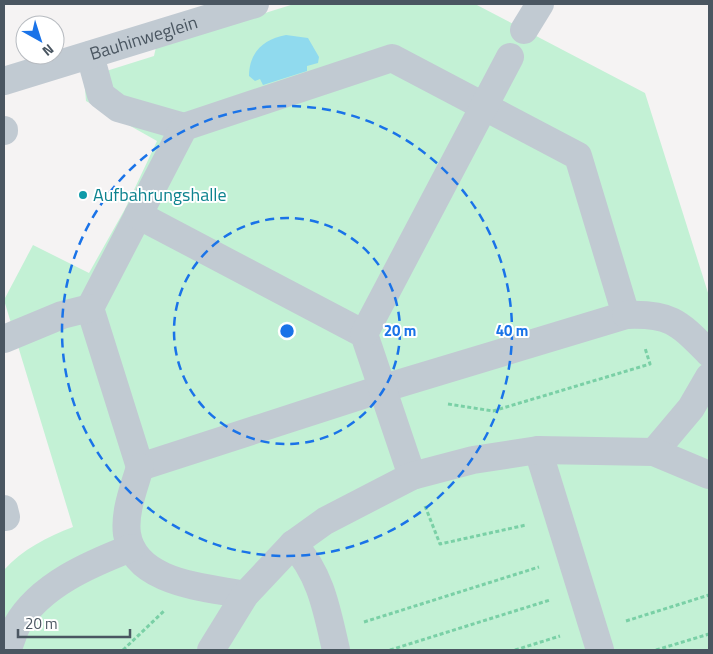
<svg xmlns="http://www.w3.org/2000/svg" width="713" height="654" font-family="'Titillium Web',sans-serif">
<rect width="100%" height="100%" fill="#f5f3f3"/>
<path fill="#c3f1d5" d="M294,4H475L645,93L709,296V650H4V570C23,549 47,537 73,527L4,300L33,245L89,273L125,209L157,141L86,101L84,78L154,56L156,47Z"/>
<path fill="#90daee" d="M286,35L308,38L319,57L318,63L307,66V71L263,85L260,79L255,81L249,76C249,53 263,39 286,35Z"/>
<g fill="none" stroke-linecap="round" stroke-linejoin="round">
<g stroke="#7ad0a6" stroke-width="3" stroke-dasharray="4 2.5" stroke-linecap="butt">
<polyline points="448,404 493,411 650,364 645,348"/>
<polyline points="425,506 440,544 526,525"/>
<polyline points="626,621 709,595"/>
<polyline points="364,622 539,567"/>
<polyline points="123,650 164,611"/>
<polyline points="390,650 550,600"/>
<polyline points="515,650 560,636"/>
<polyline points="656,650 709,634"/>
</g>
<g stroke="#c1cad2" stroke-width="28">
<polyline points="524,30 540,4"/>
<polyline points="90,55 101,95 118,108 184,127"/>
<polygon points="392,58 578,156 626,315 381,389 140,467 90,308 184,127"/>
<path id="s1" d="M4,81L255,4"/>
<polyline points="4,130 4,131"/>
<polyline points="138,215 364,334 412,476"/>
<path d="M626,315C671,313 679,323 709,353"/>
<polyline points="364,334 510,57"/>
<polyline points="4,339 62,315 90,308"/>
<polyline points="538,450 600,650"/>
<polyline points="654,452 691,408 709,377"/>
<path d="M140,467C134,488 124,512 127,534C135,584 206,587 245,595"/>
<polyline points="4,509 6,517"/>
<path d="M293,544C321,574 327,611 336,650"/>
<path d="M7,650C11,642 13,633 17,625C40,585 90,564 131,548"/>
<polyline points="211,650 245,595 293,544 325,521 412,476 473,460 538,450 654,452 709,475"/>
</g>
</g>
<g fill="none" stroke="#1a73e8" stroke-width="2.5" stroke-dasharray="9 6">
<circle cx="287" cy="331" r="113"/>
<circle cx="287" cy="331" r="225"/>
</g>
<circle fill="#0f9aa8" stroke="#fff" stroke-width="2" cx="83" cy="195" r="5"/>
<g text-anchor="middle" stroke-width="4" stroke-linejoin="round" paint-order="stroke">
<g font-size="18" fill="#4a5661" stroke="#fff">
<text dy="6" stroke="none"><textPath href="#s1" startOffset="146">Bauhinweglein</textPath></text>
</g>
<g font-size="18" fill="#0d838f" stroke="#fff" text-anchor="start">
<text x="93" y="201">Aufbahrungshalle</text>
</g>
</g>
<circle cx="287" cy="331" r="8" fill="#1a73e8" stroke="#fff" stroke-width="2.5"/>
<g font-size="15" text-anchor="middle" font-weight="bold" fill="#1a73e8" stroke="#fff" stroke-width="4" stroke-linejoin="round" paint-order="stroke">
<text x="400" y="336">20 m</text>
<text x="512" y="336">40 m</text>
</g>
<rect width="713" height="654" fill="none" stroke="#4a5661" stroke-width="10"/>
<g transform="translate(40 40) rotate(141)"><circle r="24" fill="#ffffff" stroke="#b7bbc0"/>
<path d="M0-4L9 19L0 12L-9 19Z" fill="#1a73e8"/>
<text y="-8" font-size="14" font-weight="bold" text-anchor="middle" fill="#4a5661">N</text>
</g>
<path d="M18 629v8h112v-8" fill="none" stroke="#4a5661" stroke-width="2.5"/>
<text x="25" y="629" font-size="15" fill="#4a5661" stroke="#ffffff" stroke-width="4" paint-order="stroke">20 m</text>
</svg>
